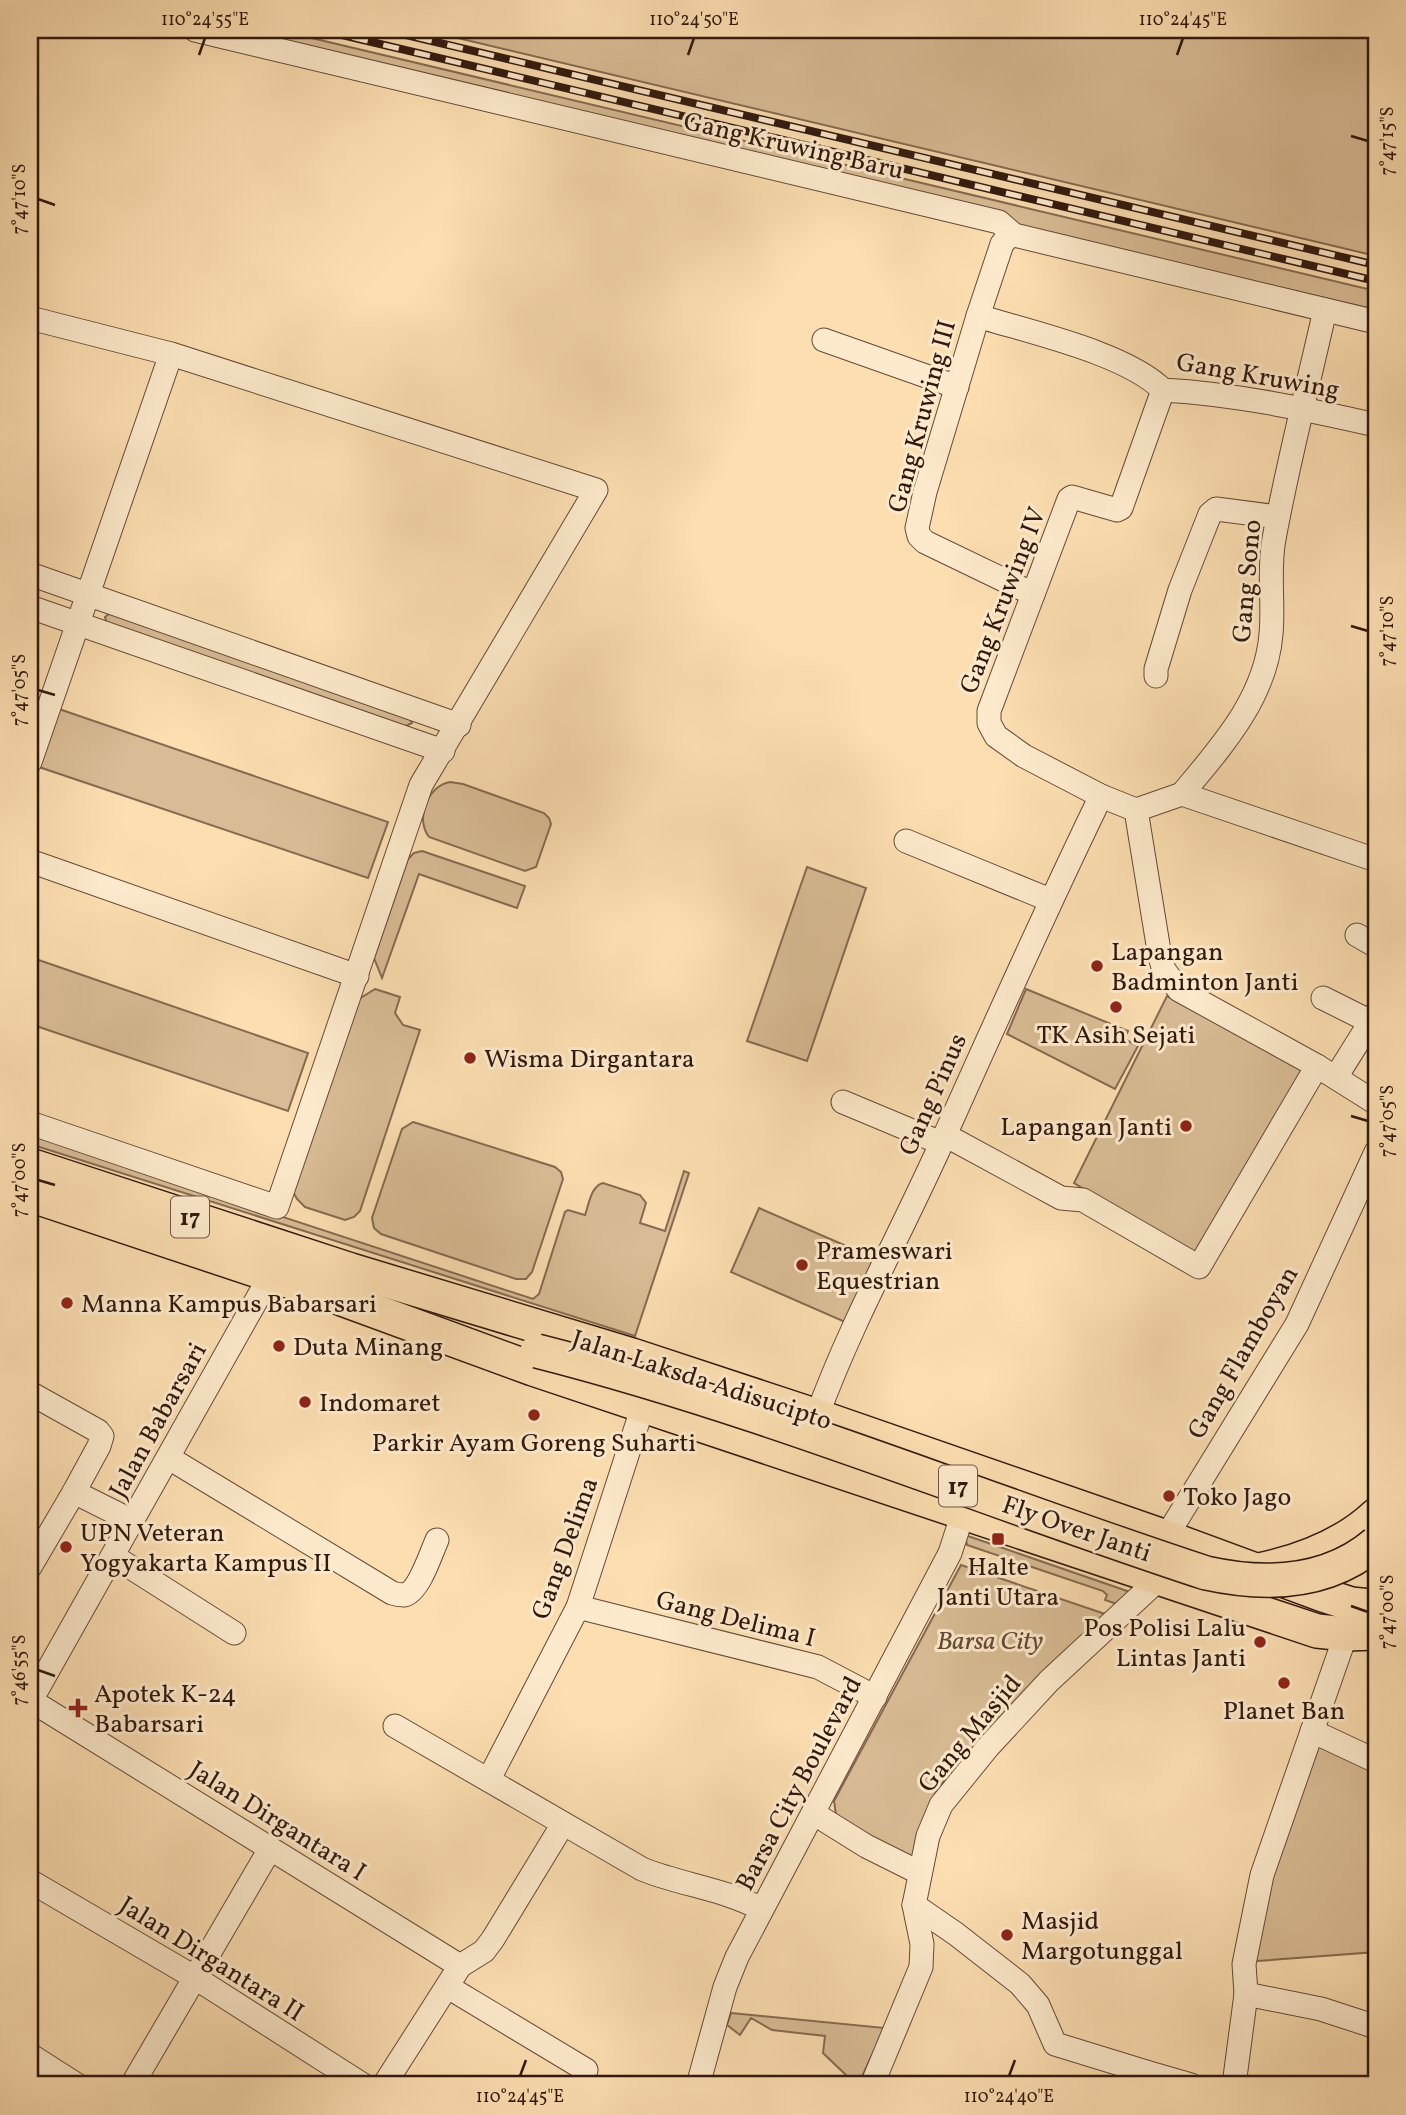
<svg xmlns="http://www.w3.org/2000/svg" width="1406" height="2115" font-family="Vollkorn,serif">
<rect width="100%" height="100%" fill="#fcdeb1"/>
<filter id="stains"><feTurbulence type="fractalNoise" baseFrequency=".00286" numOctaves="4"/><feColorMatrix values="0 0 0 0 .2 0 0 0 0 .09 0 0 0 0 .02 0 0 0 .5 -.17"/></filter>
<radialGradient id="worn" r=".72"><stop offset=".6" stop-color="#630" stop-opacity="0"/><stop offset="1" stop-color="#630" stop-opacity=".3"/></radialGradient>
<g fill="#d9bc95" stroke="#856a52" stroke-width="2">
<polygon points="220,30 278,30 1376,291 1376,310 1008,223"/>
<polygon points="424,30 1376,30 1376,256"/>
<polygon points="110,613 410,719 412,723 404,727 107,624 105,617"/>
<polygon points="59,709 388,822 368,878 39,767"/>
<path d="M450,782L463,784L544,813L549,818L551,824L536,867L525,871L429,837C415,819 427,786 450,782Z"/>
<polygon points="422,851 525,886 517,908 419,874 382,978 374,958 408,859 414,853"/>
<polygon points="807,867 866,888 807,1061 747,1041"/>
<polygon points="30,957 308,1053 288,1111 30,1024"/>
<polygon points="375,989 400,997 395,1013 403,1025 420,1030 360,1211 354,1217 345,1220 305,1207 297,1199 292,1190 359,999"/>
<polygon points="1026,989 1128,1031 1124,1039 1138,1046 1115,1089 1007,1034"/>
<polygon points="1167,996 1303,1069 1194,1254 1074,1183"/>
<polygon points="413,1122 555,1167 561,1172 563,1179 532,1272 526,1279 516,1279 381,1234 374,1228 372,1218 402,1129"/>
<path d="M30,1134L533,1299L539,1294L565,1212L568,1210L585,1215C589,1204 591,1186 603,1183L640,1195L646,1203L640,1223L665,1231L684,1171L689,1173L635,1336L30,1144Z"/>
<polygon points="759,1208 874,1258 845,1322 731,1272"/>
<polygon points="965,1535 1130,1592 1117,1604 1105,1600 1107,1595 1103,1591 967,1545"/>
<polygon points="961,1565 1108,1615 992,1727 937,1789 919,1836 913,1861 836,1815 834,1801"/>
<polygon points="1312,1733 1376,1765 1376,1952 1244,1962"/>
<path d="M731,2013L885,2028C876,2048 866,2065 859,2085H849L846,2075L823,2053L825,2036L772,2030L751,2018L740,2035L727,2025Z"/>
</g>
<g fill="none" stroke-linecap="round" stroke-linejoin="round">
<defs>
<g id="minor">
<polyline points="195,30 999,222 1014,235 1376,322"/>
<polyline points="1014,235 1009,236 1002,244 978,316 925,492 917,528 919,536 925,542 1033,594"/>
<path d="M978,316C1029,332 1126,353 1163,390C1235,394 1306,409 1376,425"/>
<polyline points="30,318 171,354 596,490 421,785 277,1207 30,1123"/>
<polyline points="824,340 957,387"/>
<polyline points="1163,390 1121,508 1117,510 1072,497 1069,499 989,711 989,723 996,736 1024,756 1101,796 1136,810 1182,794 1376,860"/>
<polyline points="30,574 459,725"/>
<polyline points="30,607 443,751"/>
<polyline points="1156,676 1156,669 1180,590 1210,514 1216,509 1278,517"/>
<polyline points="30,762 171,354"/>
<path d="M1182,794C1221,747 1266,698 1271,634C1274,602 1268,570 1274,539C1288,462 1308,386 1325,310"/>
<polyline points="1136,810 1160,957 1164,970 1179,990 1317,1066 1376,1103"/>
<polyline points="906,841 1050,900"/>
<polyline points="30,861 357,976"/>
<polyline points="1357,935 1376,946"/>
<polyline points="1323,998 1371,1022"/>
<polyline points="1336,1077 1376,1013"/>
<polyline points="843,1102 941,1143"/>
<polyline points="945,1135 1061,1198 1083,1200 1199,1267 1317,1066"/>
<polyline points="30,1393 98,1431 102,1436 99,1446 74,1492 30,1567"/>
<path d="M817,1416C851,1323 900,1235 941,1144C993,1028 1045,911 1101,796"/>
<path d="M169,1458L392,1593C395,1594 401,1595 404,1595C419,1592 431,1553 437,1540"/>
<polyline points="74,1492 132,1521"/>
<polyline points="1166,1537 1297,1324 1376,1152"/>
<polyline points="113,1556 234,1633"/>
<polyline points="578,1607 818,1667 875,1697"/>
<polyline points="30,1700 460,1966"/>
<polyline points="30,1702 270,1276"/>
<path d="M395,1726L642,1869C681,1885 725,1889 761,1909"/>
<polyline points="1312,1731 1376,1761"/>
<polyline points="489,1779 578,1607 643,1406"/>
<polyline points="813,1813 866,1846 920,1873"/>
<polyline points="30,1881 194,1977 363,2085"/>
<polyline points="914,1905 956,1934 1020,1984 1038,2005 1055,2044 1146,2072"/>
<polyline points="448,1987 586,2070"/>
<polyline points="1246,1994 1321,2009 1376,2027"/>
<polyline points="30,2055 77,2085"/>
<polyline points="132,2085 270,1849"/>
<polyline points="384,2085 460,1966 484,1951 493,1939 563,1824"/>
<polyline points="698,2085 725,1987 737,1957 950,1553 963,1513"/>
<polyline points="872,2085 921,1967 922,1944 914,1905 928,1836 941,1805 988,1747 1049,1681 1159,1579"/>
<polyline points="1143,2085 1146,2072 1191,2085"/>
<polyline points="1234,2085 1246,1994 1244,1964 1262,1875 1346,1634"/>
</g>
<g id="highway">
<polyline points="30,1165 351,1270 632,1355 817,1416 1166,1537 1323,1595 1351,1604 1370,1606"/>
<polyline points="30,1195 342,1299 533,1369 1317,1631 1346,1634 1376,1633"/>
<path d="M1255,1571C1299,1562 1343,1546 1376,1515"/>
</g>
</defs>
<use href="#minor" stroke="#644a37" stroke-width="25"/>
<use href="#highway" stroke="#31180e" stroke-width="36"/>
<use href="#minor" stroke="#fdeacc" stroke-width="23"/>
<use href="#highway" stroke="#fcdeb1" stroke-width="33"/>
<defs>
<g id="rail">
<polyline points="321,30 1376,281"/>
<polyline points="385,30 1376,265"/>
</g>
</defs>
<use href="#rail" stroke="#31180e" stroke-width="8"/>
<use href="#rail" stroke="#fdeacc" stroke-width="5" stroke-dasharray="16" stroke-linecap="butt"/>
<defs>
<path id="highway-bridge" d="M537,1351C765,1409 983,1500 1206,1573C1265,1586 1328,1584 1376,1543"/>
</defs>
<use href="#highway-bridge" stroke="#31180e" stroke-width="36" stroke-linecap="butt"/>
<use href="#highway-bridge" stroke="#fcdeb1" stroke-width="33"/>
</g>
<path fill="none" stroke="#31180e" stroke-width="2.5" d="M199,55L205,38M688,55L694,38M1177,55L1183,38M1351,136L1368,141M38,199L55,205M1351,626L1368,631M38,690L55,695M1351,1116L1368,1121M38,1180L55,1185M1351,1606L1368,1612M38,1670L55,1676M520,2076L526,2060M1009,2076L1015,2060"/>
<g fill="#8f2418" stroke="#fdeacc" stroke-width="2.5">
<circle cx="1097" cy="966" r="7"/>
<circle cx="1116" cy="1007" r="7"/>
<circle cx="470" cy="1058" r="7"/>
<circle cx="1186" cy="1126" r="7"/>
<circle cx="802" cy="1265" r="7"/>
<circle cx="67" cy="1303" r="7"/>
<circle cx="279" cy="1346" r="7"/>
<circle cx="305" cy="1402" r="7"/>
<circle cx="534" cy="1415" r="7"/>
<circle cx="1169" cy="1496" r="7"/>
<rect x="991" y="1532" width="14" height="14" rx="3.5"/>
<circle cx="66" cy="1547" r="7"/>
<circle cx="1260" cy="1642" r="7"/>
<circle cx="1284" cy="1683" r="7"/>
<path d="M74.5 1697.5h7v7h7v7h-7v7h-7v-7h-7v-7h7z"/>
<circle cx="1007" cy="1935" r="7"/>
</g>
<g text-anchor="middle" stroke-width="6" stroke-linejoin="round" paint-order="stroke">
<g fill="#fdeacc" stroke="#6e5747" stroke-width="2">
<rect x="171" y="1196.5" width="38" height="41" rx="5"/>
<rect x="939" y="1465.5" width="38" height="41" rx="5"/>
</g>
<g font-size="24" font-weight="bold" fill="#31180e">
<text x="190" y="1225">17</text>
<text x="958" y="1494">17</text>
</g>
<g font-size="26" fill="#31180e" stroke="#fdeacc">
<text transform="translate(794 145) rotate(13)" y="9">Gang Kruwing Baru</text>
<text transform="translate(1258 375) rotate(10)" y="9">Gang Kruwing</text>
<text transform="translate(921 416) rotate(-75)" y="9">Gang Kruwing III</text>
<text transform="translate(1246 581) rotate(-85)" y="9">Gang Sono</text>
<text transform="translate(1002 600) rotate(-69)" y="9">Gang Kruwing IV</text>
<text transform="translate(932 1094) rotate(-66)" y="9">Gang Pinus</text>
<text transform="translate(1242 1352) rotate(-60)" y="9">Gang Flamboyan</text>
<text transform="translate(702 1379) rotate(18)" y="9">Jalan Laksda Adisucipto</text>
<text transform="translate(157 1420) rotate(-61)" y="9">Jalan Babarsari</text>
<text transform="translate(1077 1528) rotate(19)" y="9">Fly Over Janti</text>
<text transform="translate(564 1548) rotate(-70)" y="9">Gang Delima</text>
<text transform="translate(736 1618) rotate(14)" y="9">Gang Delima I</text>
<text transform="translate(969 1733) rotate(-50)" y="9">Gang Masjid</text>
<text transform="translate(798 1783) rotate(-62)" y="9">Barsa City Boulevard</text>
<text transform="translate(278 1820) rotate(32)" y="9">Jalan Dirgantara I</text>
<text transform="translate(212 1958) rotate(32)" y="9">Jalan Dirgantara II</text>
</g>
<g font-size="26" fill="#31180e" stroke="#fdeacc" text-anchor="start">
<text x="1111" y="960">Lapangan<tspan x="1111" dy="30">Badminton Janti</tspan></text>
<text x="1116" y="1043" text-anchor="middle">TK Asih Sejati</text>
<text x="484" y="1067">Wisma Dirgantara</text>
<text x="1172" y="1135" text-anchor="end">Lapangan Janti</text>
<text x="816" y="1259">Prameswari<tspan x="816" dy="30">Equestrian</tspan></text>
<text x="81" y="1312">Manna Kampus Babarsari</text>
<text x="293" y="1355">Duta Minang</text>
<text x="319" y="1411">Indomaret</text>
<text x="534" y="1451" text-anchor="middle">Parkir Ayam Goreng Suharti</text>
<text x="1183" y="1505">Toko Jago</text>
<text x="80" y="1541">UPN Veteran<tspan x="80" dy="30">Yogyakarta Kampus II</tspan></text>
<text x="998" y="1575" text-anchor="middle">Halte<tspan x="998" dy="30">Janti Utara</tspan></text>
<text x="1246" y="1636" text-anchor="end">Pos Polisi Lalu<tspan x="1246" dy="30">Lintas Janti</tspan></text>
<text x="94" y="1702">Apotek K-24<tspan x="94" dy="30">Babarsari</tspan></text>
<text x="1284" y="1719" text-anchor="middle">Planet Ban</text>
<text x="1021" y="1929">Masjid<tspan x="1021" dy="30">Margotunggal</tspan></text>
</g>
<g font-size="26" font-style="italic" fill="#634936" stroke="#fdeacc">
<text x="990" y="1649">Barsa City</text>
</g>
</g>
<rect width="1406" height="2115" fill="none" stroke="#fcdeb1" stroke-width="77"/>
<rect x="38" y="38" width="1330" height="2038" fill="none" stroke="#31180e" stroke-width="2.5"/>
<g font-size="18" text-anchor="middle" fill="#31180e">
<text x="205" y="25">110°24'55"E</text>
<text x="694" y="25">110°24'50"E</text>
<text x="1183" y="25">110°24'45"E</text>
<text transform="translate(1387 141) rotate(-90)" y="6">7°47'15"S</text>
<text transform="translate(19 199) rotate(-90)" y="6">7°47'10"S</text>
<text transform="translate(1387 631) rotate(-90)" y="6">7°47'10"S</text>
<text transform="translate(19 690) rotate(-90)" y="6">7°47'05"S</text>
<text transform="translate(1387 1121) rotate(-90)" y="6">7°47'05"S</text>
<text transform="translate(19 1180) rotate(-90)" y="6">7°47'00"S</text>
<text transform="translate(1387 1612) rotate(-90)" y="6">7°47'00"S</text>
<text transform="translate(19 1670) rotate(-90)" y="6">7°46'55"S</text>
<text x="520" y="2102">110°24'45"E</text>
<text x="1009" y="2102">110°24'40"E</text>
</g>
<rect width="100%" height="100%" filter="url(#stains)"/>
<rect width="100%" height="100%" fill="url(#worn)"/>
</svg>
